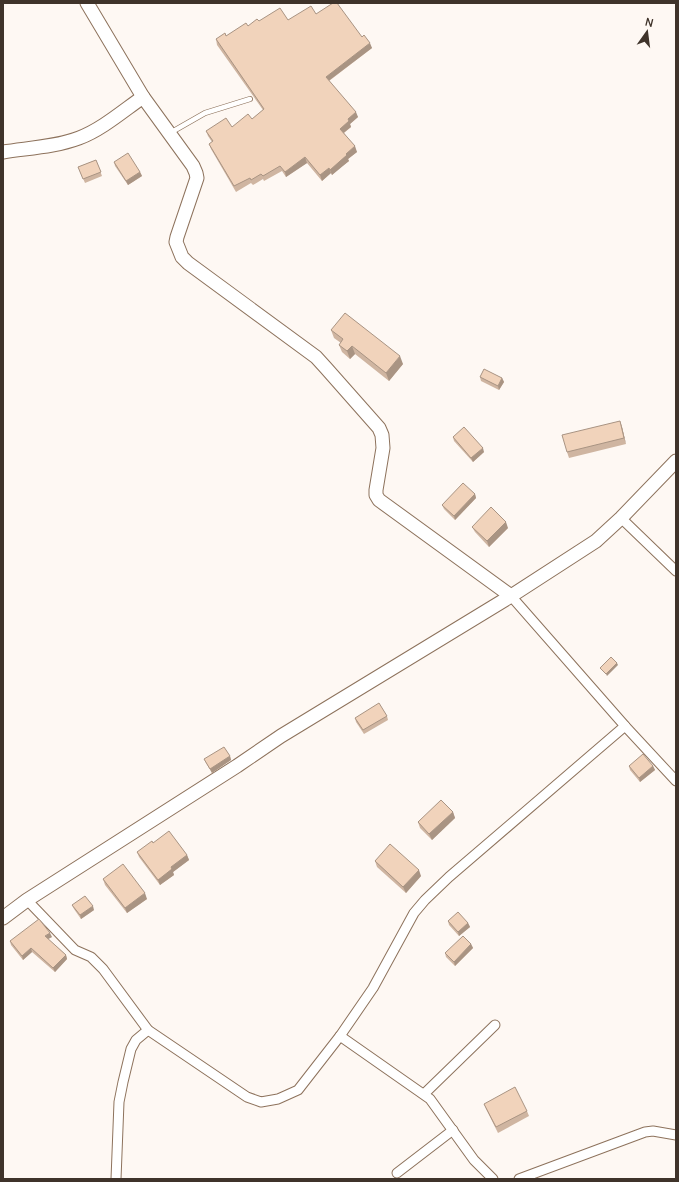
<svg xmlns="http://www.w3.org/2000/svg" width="679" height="1182" font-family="Manrope,sans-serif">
<rect width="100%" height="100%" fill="#fef8f3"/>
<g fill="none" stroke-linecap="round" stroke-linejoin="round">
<defs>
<polyline id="lane" points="170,133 205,113 250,99"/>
<g id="street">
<polyline points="621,518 676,571"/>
<polyline points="511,596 625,726 676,781"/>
<polyline points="27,900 75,950 91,957 103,969 148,1030 247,1097 261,1102 278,1099 298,1090 340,1036 373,988 414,913 425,900 449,877 625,726"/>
<polyline points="340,1036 430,1099 474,1160 493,1179"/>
<polyline points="424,1094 495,1025"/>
<polyline points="397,1173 453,1130"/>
<polyline points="116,1179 119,1102 123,1082 131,1049 136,1040 148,1030"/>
<polyline points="519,1179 645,1132 653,1131 676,1135"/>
</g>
<g id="secondary">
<polyline points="87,3 143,97 193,166 196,173 197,178 177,237 176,242 182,257 188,263 316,357 326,368 379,428 382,435 383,448 376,490 376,495 379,500 511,596"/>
<path d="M3,152C28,148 55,147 79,138C101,130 123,111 143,97"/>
<polyline points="3,918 27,900 237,766 281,736 511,596 596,541 621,518 676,461"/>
</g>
</defs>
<use href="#lane" stroke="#8d725c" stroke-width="6"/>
<use href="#street" stroke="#8d725c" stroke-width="11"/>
<use href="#secondary" stroke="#8d725c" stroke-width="15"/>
<use href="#lane" stroke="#fff" stroke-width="4.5"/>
<use href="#street" stroke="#fff" stroke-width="9"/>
<use href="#secondary" stroke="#fff" stroke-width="13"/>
</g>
<g fill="#cfb5a1">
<polygon points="288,20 362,37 372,48 329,81 358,117 350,124 351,127 344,133 357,152 348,159 349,161 341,167 332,175 331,173 322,181 307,163 286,177 282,171 264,181 263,179 253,185 251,183 236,192 211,149 209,144 212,142 208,136 206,131 232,127 252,119 263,110 217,45 216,39 226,36 259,21"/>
<polygon points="96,160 102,176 85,183 78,167"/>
<polygon points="114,162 140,172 142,176 128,185 115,166"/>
<polygon points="331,330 403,364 389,381 355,354 350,359 342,352 339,345 341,343 334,338"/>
<polygon points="480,377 502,378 504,382 499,390 481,381"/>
<polygon points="620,421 622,427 626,444 569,458 567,452"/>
<polygon points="453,437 484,452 473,462 454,441"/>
<polygon points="475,494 476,498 455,520 444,509 442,505"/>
<polygon points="472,527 508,528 489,547 475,532"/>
<polygon points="387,716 388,720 364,734 356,722 355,718"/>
<polygon points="230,756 231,760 212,773 206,763 204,759"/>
<polygon points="629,766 653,766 655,770 640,782 630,770"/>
<polygon points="453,812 455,818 432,840 420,828 418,822"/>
<polygon points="137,852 187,855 189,860 173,872 174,875 160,885 139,857"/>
<polygon points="375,861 421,876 406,893 377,867"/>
<polygon points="103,879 147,899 127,913 105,885"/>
<polygon points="72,905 94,910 81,919 74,909"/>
<polygon points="448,921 468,923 470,927 459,936 449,925"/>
<polygon points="52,937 48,939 66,955 67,959 55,972 32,952 23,960 11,945 10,941"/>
<polygon points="471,944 473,948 455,966 446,957 445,953"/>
<polygon points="484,1104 527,1111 529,1116 498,1133 486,1109"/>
</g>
<g fill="#a99483">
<polygon points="370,43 372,48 327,82 326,77"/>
<polygon points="356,112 358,117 350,124 351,127 342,134 340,129 348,119"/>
<polygon points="355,146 357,152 348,159 349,161 332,175 330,170 346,154"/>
<polygon points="305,157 307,163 286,177 285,172"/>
<polygon points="329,168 331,173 322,181 320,175"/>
<polygon points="140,172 142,176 128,185 126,181"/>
<polygon points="352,346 355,354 350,359 347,351"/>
<polygon points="400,356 403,364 389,381 386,373"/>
<polygon points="502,378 504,382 499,390 498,386"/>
<polygon points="620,421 622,427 626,444 624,438"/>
<polygon points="483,448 484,452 473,462 471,458"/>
<polygon points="475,494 476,498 455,520 454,516"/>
<polygon points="506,522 508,528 489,547 487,541"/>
<polygon points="617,663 618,665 607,676 606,674"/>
<polygon points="230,756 231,760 212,773 210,769"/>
<polygon points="653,766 655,770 640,782 639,778"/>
<polygon points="453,812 455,818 432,840 429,834"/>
<polygon points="187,855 189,860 173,872 174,875 160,885 158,880 171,867"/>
<polygon points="419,870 421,876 406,893 403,887"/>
<polygon points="145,893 147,899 127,913 125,908"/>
<polygon points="93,906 94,910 81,919 80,915"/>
<polygon points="468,923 470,927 459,936 458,932"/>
<polygon points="50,933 52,937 46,940 45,936"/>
<polygon points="471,944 473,948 455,966 454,962"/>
<polygon points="31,948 32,952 23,960 22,956"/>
<polygon points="66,955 67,959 55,972 53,968"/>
</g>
<g fill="#f1d3bb" stroke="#a99483">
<polygon points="333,3 337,3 362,37 364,35 370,43 326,77 356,112 348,119 349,121 340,129 355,146 346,154 347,155 339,162 330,170 329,168 320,175 305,157 285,172 280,166 263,176 261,174 251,180 250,178 234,186 209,144 213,141 206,131 226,118 232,127 248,114 252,119 264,109 216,39 225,33 226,36 246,23 248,26 257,19 259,21 280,8 288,20 311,6 316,14"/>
<polygon points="128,153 140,172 126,181 114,162"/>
<polygon points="96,160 101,172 83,179 78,167"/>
<polygon points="345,313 400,356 386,373 352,346 347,351 339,345 343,339 331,330"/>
<polygon points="484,369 502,378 498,386 480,377"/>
<polygon points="620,421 624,438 567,452 562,435"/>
<polygon points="464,427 483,448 471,458 453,437"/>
<polygon points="463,483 475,494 454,516 442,505"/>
<polygon points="491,507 506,522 487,541 472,527"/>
<polygon points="611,657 617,663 606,674 600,668"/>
<polygon points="379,703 387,716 363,730 355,718"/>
<polygon points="224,747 230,756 210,769 204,759"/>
<polygon points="643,754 653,766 639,778 629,766"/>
<polygon points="441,800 453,812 429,834 418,822"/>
<polygon points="169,831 187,855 171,867 172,869 158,880 137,852 152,841 153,843"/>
<polygon points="390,844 419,870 403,887 375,861"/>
<polygon points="123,864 145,893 125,908 103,879"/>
<polygon points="85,896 93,906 80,915 72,905"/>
<polygon points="458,912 468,923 458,932 448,921"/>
<polygon points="39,919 50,933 45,936 66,955 53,968 31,948 22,956 10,941"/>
<polygon points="463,936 471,944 454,962 445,953"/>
<polygon points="515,1087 527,1111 496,1127 484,1104"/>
</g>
<rect width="679" height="1182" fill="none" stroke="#3f332a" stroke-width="8"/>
<g transform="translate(647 32) rotate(14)" stroke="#fef8f3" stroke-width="3" paint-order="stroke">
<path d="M0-3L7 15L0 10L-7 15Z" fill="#3f332a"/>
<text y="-6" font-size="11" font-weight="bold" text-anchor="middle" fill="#3f332a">N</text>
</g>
</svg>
